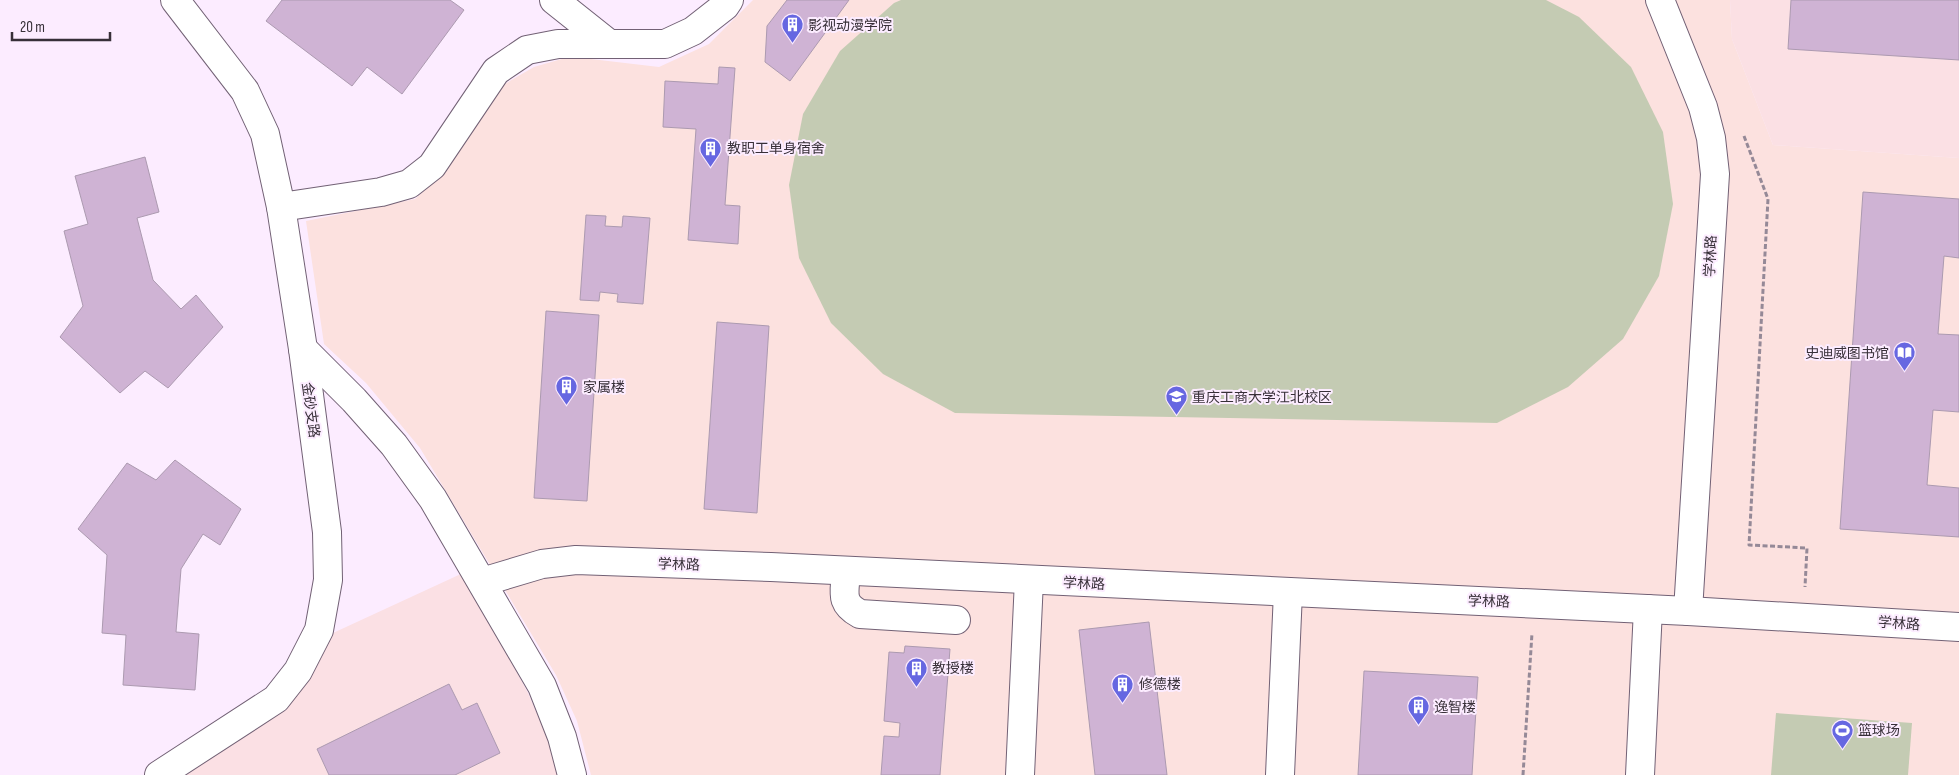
<svg xmlns="http://www.w3.org/2000/svg" width="1959" height="775" font-family="'Sofia Sans Condensed','Noto Sans SC',sans-serif">
<rect width="100%" height="100%" fill="#fcecff"/>
<g fill="#fbe0e4">
<polygon points="1730,0 1959,0 1959,158 1773,145 1732,39"/>
<polygon points="463,573 528,693 550,744 558,775 184,775 287,707 312,674 333,633"/>
</g>
<polygon fill="#fce1df" points="753,0 1730,0 1732,39 1773,145 1959,158 1959,775 591,775 577,721 556,675 420,448 366,383 324,344 306,221 415,199 445,172 503,85 534,67 565,58 591,59 659,67 709,44"/>
<g fill="#c4cbb3">
<polygon points="901,0 1546,0 1579,17 1631,67 1663,132 1673,204 1659,276 1623,339 1568,387 1497,423 955,413 883,374 831,323 799,258 789,185 803,114 840,51 894,3"/>
<polygon points="1776,713 1912,723 1908,775 1771,775"/>
</g>
<g fill="#cfb3d4" stroke="#ac9ab0">
<polygon points="282,0 450,0 464,10 402,94 367,67 352,86 266,21"/>
<polygon points="787,0 849,0 790,81 765,62 767,26"/>
<polygon points="1791,0 1959,0 1959,60 1788,49"/>
<polygon points="719,67 735,68 725,205 740,206 738,244 688,240 696,129 663,127 665,81 718,84"/>
<polygon points="145,157 159,212 137,218 153,280 181,309 196,295 223,327 168,388 145,371 120,393 60,337 83,306 64,231 88,224 75,176"/>
<polygon points="1863,192 1959,199 1959,258 1944,256 1938,334 1959,335 1959,412 1933,410 1927,485 1959,488 1959,537 1840,529"/>
<polygon points="586,215 606,216 605,226 622,227 623,216 650,218 643,304 617,302 618,294 600,292 599,301 580,300"/>
<polygon points="546,311 599,315 587,501 534,498"/>
<polygon points="717,322 769,326 757,513 704,509"/>
<polygon points="175,460 241,509 220,545 203,534 181,569 176,632 199,634 195,690 123,685 126,635 102,633 107,555 78,529 127,463 156,480"/>
<polygon points="1149,622 1167,775 1095,775 1079,630"/>
<polygon points="905,646 950,649 940,775 881,775 884,736 899,737 900,723 884,721 889,652 904,653"/>
<polygon points="1364,671 1478,677 1472,775 1358,775"/>
<polygon points="449,684 462,710 477,703 500,753 455,775 329,775 317,749"/>
</g>
<g fill="none" stroke-linecap="round" stroke-linejoin="round">
<defs>
<g id="minor">
<polyline points="554,0 608,43"/>
<polyline points="281,207 381,192 409,184 432,166 496,71 527,50 558,44 665,44 693,31 725,6 729,0"/>
<polyline points="303,349 354,400 394,445 433,499 542,686 562,737 572,775"/>
<path d="M846,571C845,592 839,603 860,614L956,620"/>
<polyline points="482,582 542,564 576,560 771,567 1688,611 1715,174 1711,138 1703,107 1660,0"/>
<polyline points="1688,611 1959,627"/>
<polyline points="159,775 276,699 298,671 319,630 328,580 327,532 303,349 281,207 265,134 245,91 175,0"/>
<polyline points="1020,775 1029,580"/>
<polyline points="1280,775 1288,592"/>
<polyline points="1640,775 1648,609"/>
</g>
</defs>
<use href="#minor" stroke="#726175" stroke-width="30"/>
<g stroke="#958997" stroke-width="3" stroke-dasharray="5 2.5" stroke-linecap="butt">
<polyline points="1744,136 1768,199 1749,545 1807,548 1805,587"/>
<polyline points="1523,775 1532,633"/>
</g>
<use href="#minor" stroke="#fff" stroke-width="28"/>
</g>
<defs>
<symbol id="building-pin" viewBox="-11 -11 22 30"><path d="M0 17L-7.5 6A9.5 9.5 0 1 1 7.5 6Z" fill="#6667e1" stroke="#fcecff"/><path d="M-4-6H4V6H1V3H-1V6H-4ZM-2.5-4.3h1.7v1.8h-1.7ZM.8-4.3h1.7v1.8H.8ZM-2.5-1h1.7V.8h-1.7ZM.8-1h1.7V.8H.8Z" fill="#fff"/></symbol>
<symbol id="library-pin" viewBox="-11 -11 22 30"><path d="M0 17L-7.5 6A9.5 9.5 0 1 1 7.5 6Z" fill="#6667e1" stroke="#fcecff"/><path d="M-6-4Q-3-5.5-.7-3.5V5Q-3 3-6 4ZM6-4Q3-5.5 .7-3.5V5Q3 3 6 4Z" fill="#fff"/></symbol>
<symbol id="university-pin" viewBox="-11 -11 22 30"><path d="M0 17L-7.5 6A9.5 9.5 0 1 1 7.5 6Z" fill="#6667e1" stroke="#fcecff"/><path d="M0-5L7-2L0 1L-7-2ZM-4 1L0 2.5L4 1V4Q0 6-4 4Z" fill="#fff"/></symbol>
<symbol id="stadium-pin" viewBox="-11 -11 22 30"><path d="M0 17L-7.5 6A9.5 9.5 0 1 1 7.5 6Z" fill="#6667e1" stroke="#fcecff"/><path d="M0-5a6.5 5 0 1 0 0 10a6.5 5 0 1 0 0-10ZM-3.5-1.8h7v3.6h-7Z" fill="#fff"/></symbol>
</defs>
<g fill-rule="evenodd">
<use href="#building-pin" x="780" y="12" width="25" height="34"/>
<use href="#building-pin" x="698" y="136" width="25" height="34"/>
<use href="#library-pin" x="1892" y="340" width="25" height="34"/>
<use href="#building-pin" x="554" y="374" width="25" height="34"/>
<use href="#university-pin" x="1164" y="384" width="25" height="34"/>
<use href="#building-pin" x="904" y="656" width="25" height="34"/>
<use href="#building-pin" x="1110" y="672" width="25" height="34"/>
<use href="#building-pin" x="1406" y="694" width="25" height="34"/>
<use href="#stadium-pin" x="1830" y="718" width="25" height="34"/>
</g>
<g text-anchor="middle" stroke-width="4" stroke-linejoin="round" paint-order="stroke">
<g font-size="14" fill="#372f38" stroke="#fcecff" text-anchor="start">
<text x="808" y="30">影视动漫学院</text>
<text x="727" y="153">教职工单身宿舍</text>
<text x="1889" y="358" text-anchor="end">史迪威图书馆</text>
<text x="583" y="392">家属楼</text>
<text x="1192" y="402">重庆工商大学江北校区</text>
<text x="932" y="673">教授楼</text>
<text x="1139" y="689">修德楼</text>
<text x="1434" y="712">逸智楼</text>
<text x="1858" y="735">篮球场</text>
</g>
<g font-size="14" fill="#372f38" stroke="#fcecff">
<text transform="translate(1710 256) rotate(-87)" y="5">学林路</text>
<text transform="translate(311 410) rotate(82)" y="5">金砂支路</text>
<text transform="translate(679 564) rotate(2)" y="5">学林路</text>
<text transform="translate(1084 583) rotate(3)" y="5">学林路</text>
<text transform="translate(1489 601) rotate(2)" y="5">学林路</text>
<text transform="translate(1899 623) rotate(4)" y="5">学林路</text>
</g>
</g>
<path d="M12 32v8h98v-8" fill="none" stroke="#372f38" stroke-width="2.5"/>
<text x="20" y="32" font-size="15" fill="#372f38" stroke="#fcecff" stroke-width="4" paint-order="stroke">20 m</text>
</svg>
